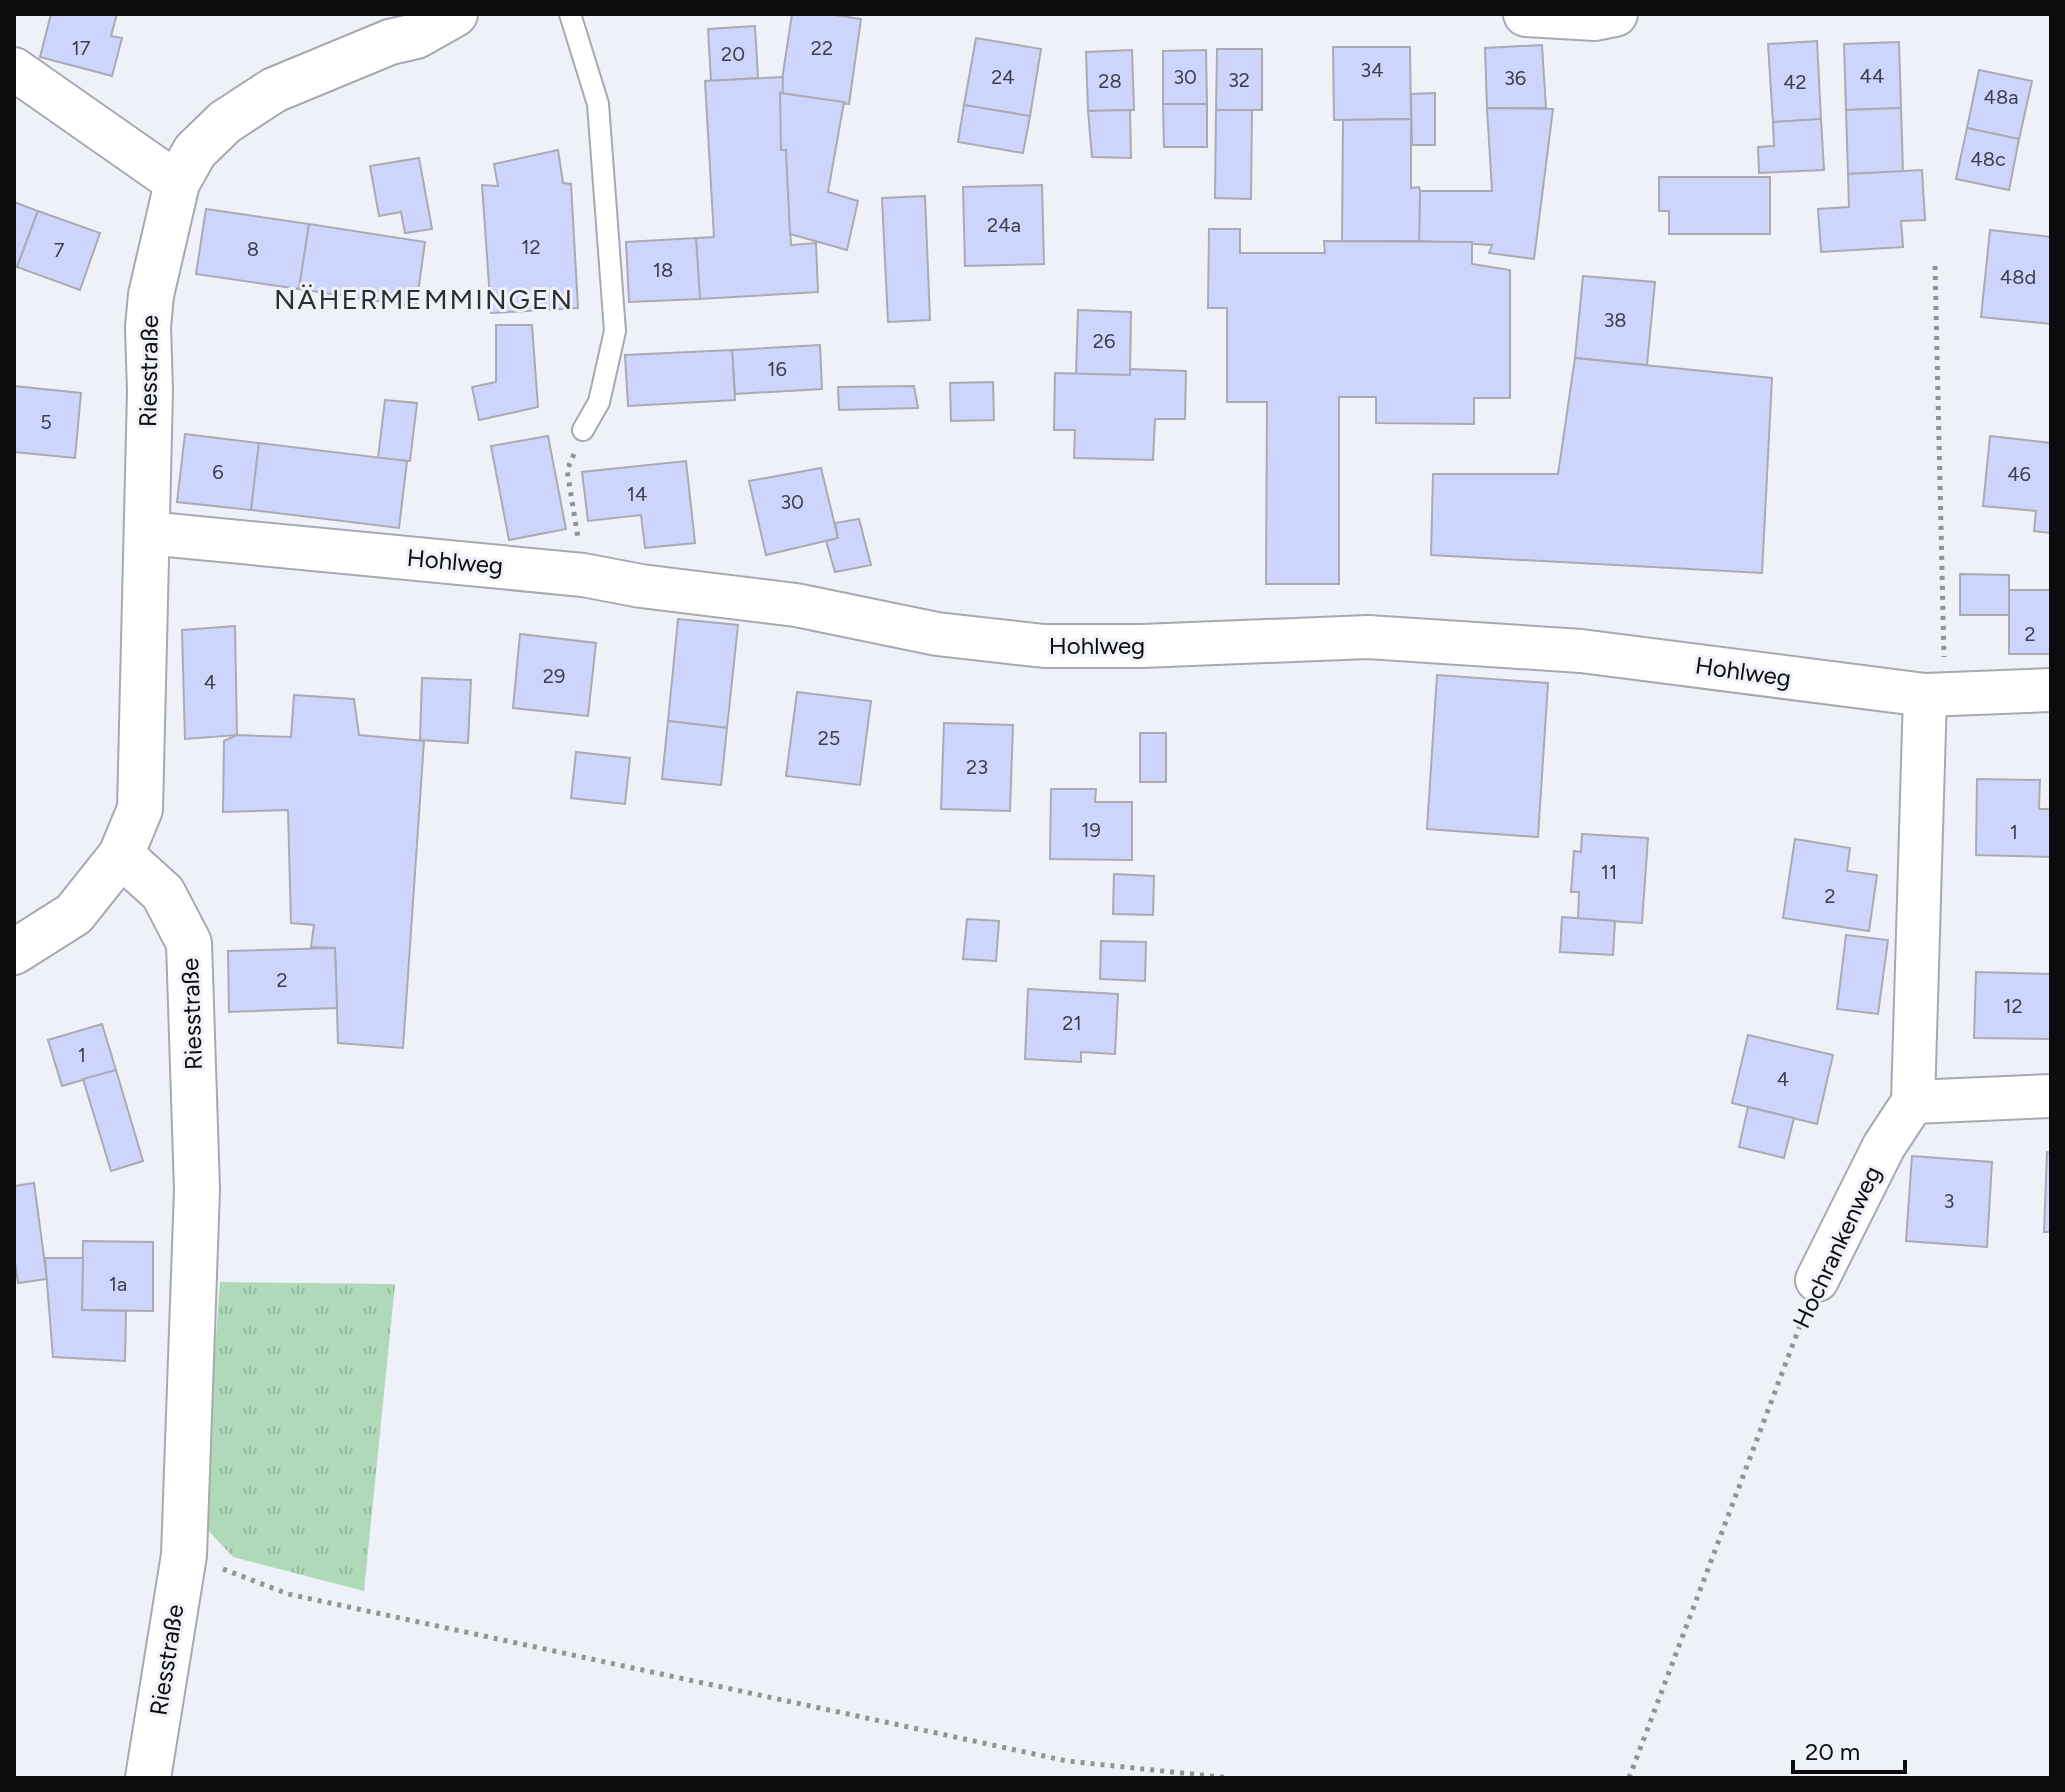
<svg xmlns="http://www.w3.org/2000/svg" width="2065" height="1792" font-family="Figtree,sans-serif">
<defs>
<pattern id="grass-tufts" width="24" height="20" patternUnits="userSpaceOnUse" patternTransform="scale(2)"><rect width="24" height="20" fill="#afd9b9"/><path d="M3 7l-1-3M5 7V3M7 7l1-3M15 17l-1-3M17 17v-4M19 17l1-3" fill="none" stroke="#95b99e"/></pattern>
</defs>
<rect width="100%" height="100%" fill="#eff1f8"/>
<polygon fill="url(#grass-tufts)" points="220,1282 395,1284 364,1591 233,1557 202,1524"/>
<g fill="#ced5fc" stroke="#aaabb2" stroke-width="2">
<polygon points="51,14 117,14 111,36 122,38 112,76 40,57"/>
<polygon points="792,14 829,14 861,19 849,104 780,93"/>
<polygon points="755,26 758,78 711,81 708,29"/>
<polygon points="976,38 1041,49 1030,116 964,105"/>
<polygon points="1817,41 1821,119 1773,122 1768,44"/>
<polygon points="1899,42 1901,108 1846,110 1844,44"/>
<polygon points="1542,45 1546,108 1487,108 1485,48"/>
<polygon points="1333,47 1410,47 1411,119 1334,120"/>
<polygon points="1217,49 1262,49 1262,110 1216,110"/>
<polygon points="1132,50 1134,110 1088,111 1086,52"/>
<polygon points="1206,50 1207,104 1163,104 1163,51"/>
<polygon points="1979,70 2032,81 2019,139 1967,128"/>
<polygon points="783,77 781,150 786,150 791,245 816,243 818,292 700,299 696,238 714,237 705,81"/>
<polygon points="780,93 844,102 828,192 858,201 847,250 790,234 786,150 781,150"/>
<polygon points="1435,93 1435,145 1412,145 1411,94"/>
<polygon points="1163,104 1207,104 1207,147 1164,147"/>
<polygon points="964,105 1030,116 1023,153 958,142"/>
<polygon points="1487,108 1553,109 1534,259 1489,253 1492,245 1419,241 1420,191 1492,191"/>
<polygon points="1901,108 1903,172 1848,174 1846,110"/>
<polygon points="1130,110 1131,158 1092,157 1088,111"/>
<polygon points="1216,110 1252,110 1251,199 1215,198"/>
<polygon points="1411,119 1411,188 1419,187 1420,191 1419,241 1342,241 1343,120"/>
<polygon points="1821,119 1824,170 1759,173 1758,147 1774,146 1773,122"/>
<polygon points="1967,128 2019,139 2009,190 1956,179"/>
<polygon points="558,150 563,183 571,184 578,308 491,313 482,185 498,186 494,164"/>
<polygon points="419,158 432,229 405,233 401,212 379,216 370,166"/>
<polygon points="1922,170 1925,220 1901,221 1903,247 1821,252 1818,209 1849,207 1848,174"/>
<polygon points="1659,177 1770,177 1770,234 1669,234 1669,211 1659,211"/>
<polygon points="1042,185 1044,264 965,266 963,187"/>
<polygon points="925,196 930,320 888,322 882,198"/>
<polygon points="14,202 38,211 17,267 14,265"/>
<polygon points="206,209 309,224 299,289 196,274"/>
<polygon points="38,211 100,233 80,290 17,267"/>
<polygon points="309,224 425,242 416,307 299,289"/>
<polygon points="1209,229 1240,229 1240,253 1325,253 1324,241 1472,242 1472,264 1510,270 1510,398 1474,398 1474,424 1376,423 1376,397 1339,397 1339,584 1266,584 1267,402 1227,402 1227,308 1208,308"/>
<polygon points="1990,230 2051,237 2051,324 1981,317"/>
<polygon points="696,238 700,299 629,302 626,242"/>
<polygon points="1583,276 1655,282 1647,365 1575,358"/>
<polygon points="1078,310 1131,312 1130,375 1076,374"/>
<polygon points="496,325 532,325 538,407 479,420 472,387 496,382"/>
<polygon points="820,345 822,389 735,394 732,350"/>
<polygon points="732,350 735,400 628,406 625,355"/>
<polygon points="1575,358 1772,378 1762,573 1431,555 1433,474 1558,474"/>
<polygon points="1130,369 1186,371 1185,419 1155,419 1153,460 1074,458 1075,430 1054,430 1055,373 1130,375"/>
<polygon points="993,382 994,420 951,421 950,383"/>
<polygon points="14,386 81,393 75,458 14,452"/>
<polygon points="914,386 918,408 839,410 838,387"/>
<polygon points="385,400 417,403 410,461 378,458"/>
<polygon points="185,434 259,443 251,510 177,502"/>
<polygon points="548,436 566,529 509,540 491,446"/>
<polygon points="1990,436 2051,443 2051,533 2034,531 2036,511 1983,506"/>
<polygon points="259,443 407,461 399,528 251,510"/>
<polygon points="686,461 695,543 645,548 641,515 588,521 582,472"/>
<polygon points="821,468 838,538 766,555 749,481"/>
<polygon points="859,519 871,565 835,572 826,541 838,538 835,523"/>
<polygon points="1960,574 2009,575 2009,615 1960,615"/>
<rect x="2009" y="590" width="42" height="64"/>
<polygon points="678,619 738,625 727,728 668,721"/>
<polygon points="235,626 237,735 185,739 182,630"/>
<polygon points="520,634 596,643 588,716 513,708"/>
<polygon points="1437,675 1548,683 1538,837 1427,829"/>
<polygon points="422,678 471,680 468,743 420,740"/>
<polygon points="797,692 871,701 860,785 786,776"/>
<polygon points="294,695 354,699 359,735 424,741 403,1048 338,1043 335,948 311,947 314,925 291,923 288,810 223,812 224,741 237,735 291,737"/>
<polygon points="668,721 727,728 721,785 662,779"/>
<polygon points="944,723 1013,725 1010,811 941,809"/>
<rect x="1140" y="733" width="26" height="49"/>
<polygon points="576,752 630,758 625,804 571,798"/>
<polygon points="1977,779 2040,780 2039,809 2051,809 2051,857 1976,855"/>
<polygon points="1051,789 1096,789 1095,802 1132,802 1132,860 1050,859"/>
<polygon points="1582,834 1648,838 1642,923 1578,919 1579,892 1571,892 1574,851 1581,852"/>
<polygon points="1795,839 1850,848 1847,871 1877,875 1869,931 1783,918"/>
<polygon points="1114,874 1154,876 1153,915 1113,914"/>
<polygon points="1562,917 1615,921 1613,955 1560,952"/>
<polygon points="967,919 999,921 996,961 963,959"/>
<polygon points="1846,935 1888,940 1878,1014 1837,1009"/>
<polygon points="1101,941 1146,942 1145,981 1100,979"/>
<polygon points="335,948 337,1008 229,1012 228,951"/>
<polygon points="1976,972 2051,974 2051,1039 1974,1038"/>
<polygon points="1028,989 1118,994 1115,1054 1081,1052 1081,1062 1025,1059"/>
<polygon points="102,1024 116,1070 62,1086 48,1040"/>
<polygon points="1748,1035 1833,1055 1817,1124 1732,1103"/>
<polygon points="116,1070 143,1161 111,1171 83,1079"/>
<polygon points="1748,1107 1794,1118 1784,1158 1739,1147"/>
<polygon points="2047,1152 2051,1152 2051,1232 2044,1232"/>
<polygon points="1912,1156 1992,1162 1987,1247 1906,1241"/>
<polygon points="34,1183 47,1279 18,1283 14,1256 14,1186"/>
<polygon points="83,1241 153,1242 153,1311 82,1310"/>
<polygon points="45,1258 83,1258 82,1310 126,1311 125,1361 53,1357"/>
</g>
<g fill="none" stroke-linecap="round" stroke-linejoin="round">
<defs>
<polyline id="lane" points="570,14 598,104 615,331 599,402 583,430"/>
<g id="street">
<polyline points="14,69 177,183"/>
<polyline points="147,533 583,575 641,586 796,605 937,634 1044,646 1142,646 1368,637 1581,651 1925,695 2051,690"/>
<polyline points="1913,1102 2051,1096"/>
<polyline points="1817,1280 1884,1146 1913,1102 1925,695"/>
</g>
<g id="secondary">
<polyline points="1526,14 1595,18 1615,14"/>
<polyline points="121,855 163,893 189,943 197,1190 184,1555 148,1778"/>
<polyline points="14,952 74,914 121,855 140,809 150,391 148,327 151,295 177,183 195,151 225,122 274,90 390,42 416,36 455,14"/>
</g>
</defs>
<use href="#lane" stroke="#a8a9b0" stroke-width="24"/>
<use href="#street" stroke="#a8a9b0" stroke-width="46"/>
<use href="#secondary" stroke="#a8a9b0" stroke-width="48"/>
<g stroke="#929398" stroke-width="5" stroke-dasharray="4 6" stroke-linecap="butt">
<polyline points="1935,266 1944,657"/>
<polyline points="574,454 567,470 578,538"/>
<polyline points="223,1569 288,1594 1067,1761 1230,1778"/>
<polyline points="1629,1778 1804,1315"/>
</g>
<use href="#lane" stroke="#fff" stroke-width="20"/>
<use href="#street" stroke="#fff" stroke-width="42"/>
<use href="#secondary" stroke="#fff" stroke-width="44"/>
</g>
<g text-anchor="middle" stroke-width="6" stroke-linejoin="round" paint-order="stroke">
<g font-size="20" fill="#3c3e4a">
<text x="81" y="55">17</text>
<text x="822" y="55">22</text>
<text x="733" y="61">20</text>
<text x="1372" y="77">34</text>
<text x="1872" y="83">44</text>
<text x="1003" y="84">24</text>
<text x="1185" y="84">30</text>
<text x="1515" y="85">36</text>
<text x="1239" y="87">32</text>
<text x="1110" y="88">28</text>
<text x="1795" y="89">42</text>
<text x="2001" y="104">48a</text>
<text x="1988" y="166">48c</text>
<text x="1004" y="232">24a</text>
<text x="531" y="254">12</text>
<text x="253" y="256">8</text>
<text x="59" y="257">7</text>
<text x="663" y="277">18</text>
<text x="2018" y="284">48d</text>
<text x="1615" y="327">38</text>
<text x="1104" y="348">26</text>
<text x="777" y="376">16</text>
<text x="46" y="429">5</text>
<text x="218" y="479">6</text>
<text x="2019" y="481">46</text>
<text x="637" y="501">14</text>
<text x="792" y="509">30</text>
<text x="2030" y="641">2</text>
<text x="554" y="683">29</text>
<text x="210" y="689">4</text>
<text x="829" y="745">25</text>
<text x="977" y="774">23</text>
<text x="1091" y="837">19</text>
<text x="2014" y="839">1</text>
<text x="1609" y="879">11</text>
<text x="1830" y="903">2</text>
<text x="282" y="987">2</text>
<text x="2013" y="1013">12</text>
<text x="1072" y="1030">21</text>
<text x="82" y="1062">1</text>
<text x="1783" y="1086">4</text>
<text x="1949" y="1208">3</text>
<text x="118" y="1291">1a</text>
</g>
<g font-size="24" fill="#0c0c0e" stroke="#eff1f8">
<text transform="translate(149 371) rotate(-89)" y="8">Riesstraße</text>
<text transform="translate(455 562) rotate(5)" y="8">Hohlweg</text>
<text x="1097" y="654">Hohlweg</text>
<text transform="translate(1743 672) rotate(8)" y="8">Hohlweg</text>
<text transform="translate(192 1014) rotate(-92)" y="8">Riesstraße</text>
<text transform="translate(1837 1247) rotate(-65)" y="8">Hochrankenweg</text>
<text transform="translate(167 1660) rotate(-81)" y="8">Riesstraße</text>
</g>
<g font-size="28" letter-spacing="2" fill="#2d2e34" stroke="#eff1f8">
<text x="424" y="309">NÄHERMEMMINGEN</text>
</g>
</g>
<rect width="2065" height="1792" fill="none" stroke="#0c0c0e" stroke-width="32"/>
<path d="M1793 1760v12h112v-12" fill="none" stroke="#0c0c0e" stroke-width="4"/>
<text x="1805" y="1760" font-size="24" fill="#0c0c0e" stroke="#eff1f8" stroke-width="6" paint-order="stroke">20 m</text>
</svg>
